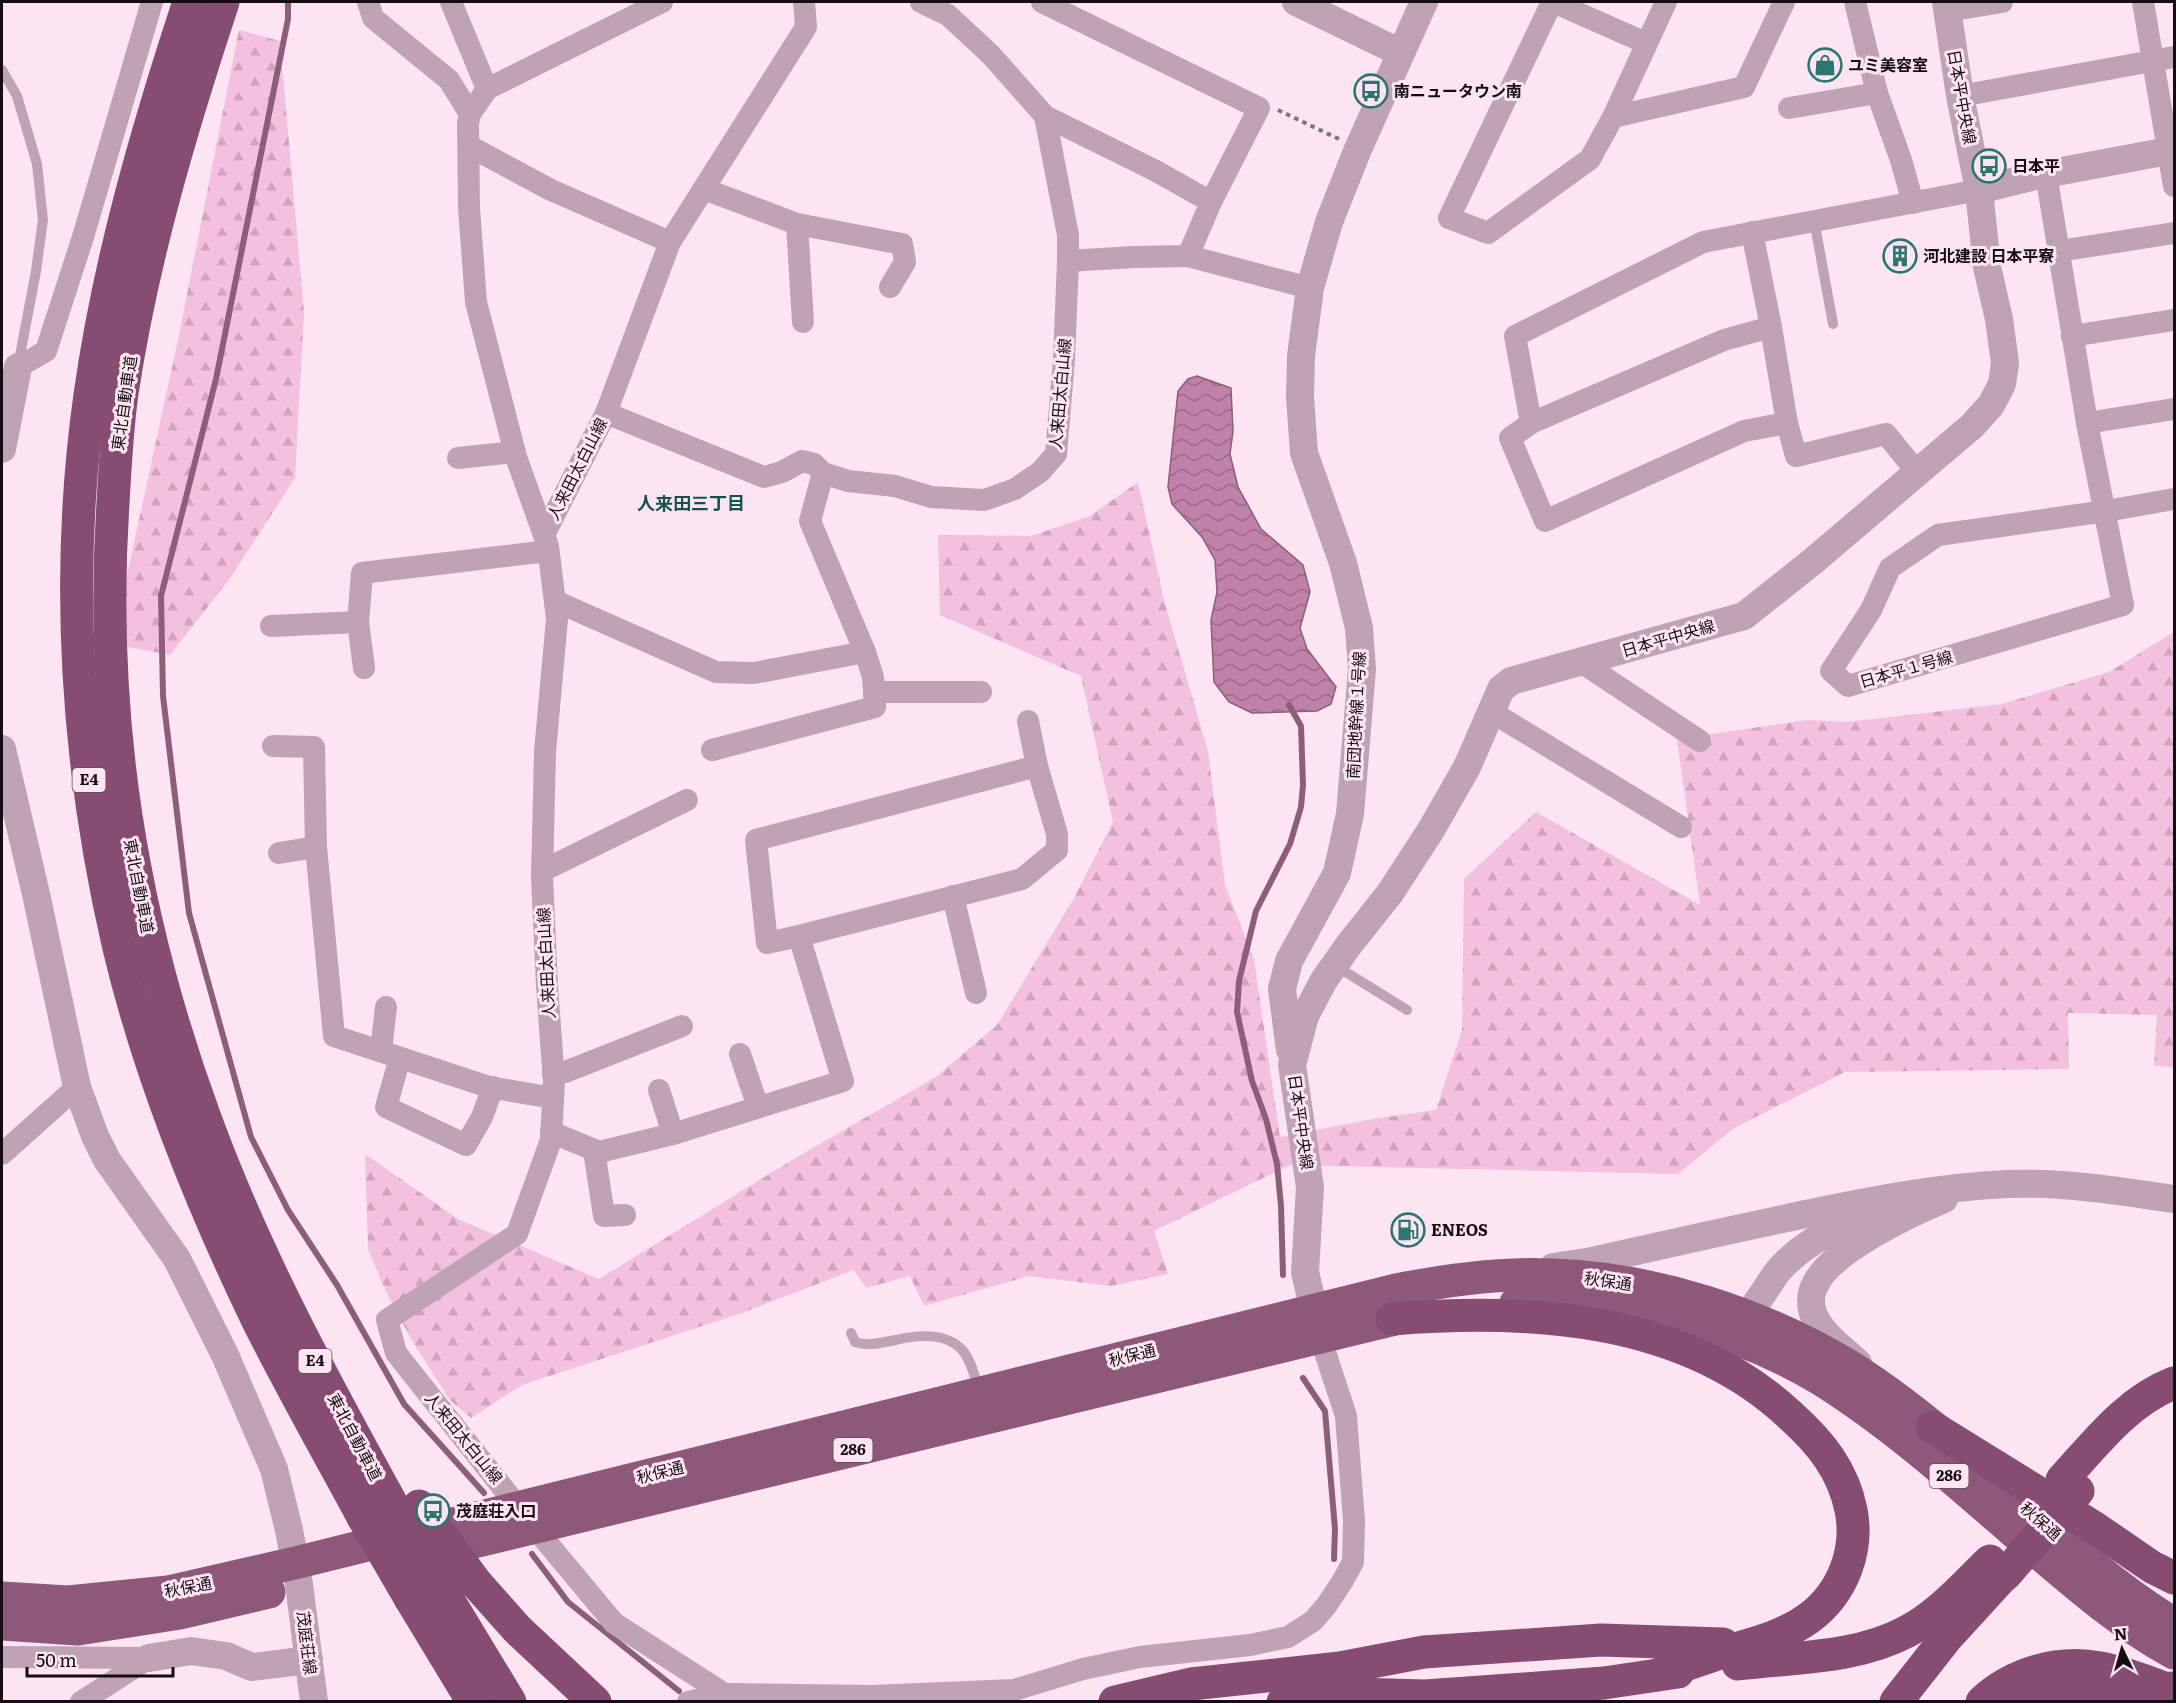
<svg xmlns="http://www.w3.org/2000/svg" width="2176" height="1703" font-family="Literata,'Noto Sans JP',serif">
<defs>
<pattern id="forest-firs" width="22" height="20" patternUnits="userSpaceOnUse" patternTransform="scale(1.5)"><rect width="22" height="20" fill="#f4c0e0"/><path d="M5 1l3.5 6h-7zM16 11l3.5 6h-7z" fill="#d0a4bf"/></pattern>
<pattern id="water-waves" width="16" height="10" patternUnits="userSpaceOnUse" patternTransform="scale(1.5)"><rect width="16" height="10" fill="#c081a8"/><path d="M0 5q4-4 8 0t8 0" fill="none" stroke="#9b6887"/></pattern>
</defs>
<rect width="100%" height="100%" fill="#fce4f2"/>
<g fill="url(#forest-firs)">
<polygon points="239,30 280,41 304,313 295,478 231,577 170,655 112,644 178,340"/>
<polygon points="1138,482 1164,600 1208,751 1225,885 1254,959 1280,1137 1378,1118 1436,1110 1462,1030 1464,879 1536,812 1700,905 1677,739 1808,720 1847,722 2002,704 2109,672 2174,632 2174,1067 2154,1066 2157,1015 2068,1013 2069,1069 1845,1072 1734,1128 1678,1174 1290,1165 1154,1231 1168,1274 1111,1286 1029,1276 924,1306 910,1276 866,1288 854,1270 739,1314 522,1385 471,1418 450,1400 414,1344 387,1294 368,1249 365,1154 458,1219 599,1279 797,1157 936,1077 997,1025 1074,898 1113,822 1081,676 940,615 938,535 1031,536 1090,516"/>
</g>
<polygon fill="url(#water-waves)" stroke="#8d5e7b" stroke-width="1.5" points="1197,376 1231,388 1233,431 1230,454 1238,487 1261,529 1303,565 1310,592 1300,628 1307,649 1336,687 1331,704 1317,711 1252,713 1229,702 1214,682 1211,620 1217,592 1215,560 1202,537 1172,504 1168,487 1178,391 1188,379"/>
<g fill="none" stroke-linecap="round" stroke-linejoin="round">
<g stroke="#8d5e7b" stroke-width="6">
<polyline points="288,2 288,19 216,379 161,596 163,696 189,913 251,1137 288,1210 337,1285 404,1404 484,1493"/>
<polyline points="1283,1275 1281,1206 1277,1164 1266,1119 1252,1081 1237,1012 1239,981 1256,911 1290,844 1301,807 1303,785 1301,726 1289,705"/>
<polyline points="1303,1378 1325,1411 1335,1529 1334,1559"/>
<polyline points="532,1554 568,1602 679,1691"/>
</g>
<polyline stroke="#82727b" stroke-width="4" stroke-dasharray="4.5 4.5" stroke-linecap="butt" points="1278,110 1339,139"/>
<g stroke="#bfa2b3" stroke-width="10">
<polyline points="2,70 17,96 37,164 43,220 36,271 18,366"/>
<polyline points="1814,220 1833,324"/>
<polyline points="1336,966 1407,1010"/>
<path d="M851,1333L855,1342C869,1347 882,1342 896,1340C917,1335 947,1332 963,1351C972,1362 975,1378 979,1391"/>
</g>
<g stroke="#bfa2b3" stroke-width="22">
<polyline points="368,2 373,18 449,80 470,114"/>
<polyline points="451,2 487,89 470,114 468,123 469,208 476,302 516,457 544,535"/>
<polyline points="921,2 948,15 991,55 1045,116 1156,171 1211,202"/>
<polyline points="1042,2 1259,108 1211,202 1188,256"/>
<polyline points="1552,2 1449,218 1488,233 1590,159 1613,117 1666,2"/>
<polyline points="1553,2 1646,43"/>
<polyline points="1855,2 1877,93 1901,160 1913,203"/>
<polyline points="2143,2 2174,186"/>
<polyline points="1948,11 2002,2"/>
<polyline points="487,89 662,2"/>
<polyline points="1960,96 2174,57"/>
<polyline points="1789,108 1877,93"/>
<polyline points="1045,116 1068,235 1068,261"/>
<polyline points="1613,117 1744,87 1784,2"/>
<polyline points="469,146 551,190 670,242"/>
<polyline points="2046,174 2087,423 2123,605 1848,686 1831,671 1871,610 1890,568 1938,535 2106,511 2174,499"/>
<polyline points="704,189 797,224 902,244 905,262 890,287"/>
<polyline points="797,224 803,322"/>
<polyline points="1752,232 1771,327 1787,423"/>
<polyline points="2059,251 2174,233"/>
<polyline points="2072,336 2174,320"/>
<polyline points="18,367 46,351 83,237 152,2"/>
<polyline points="606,413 670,242 806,27 804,2"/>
<polyline points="1531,423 1724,340 1771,327"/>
<polyline points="2087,423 2174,409"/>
<polyline points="458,458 515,452"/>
<polyline points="1917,472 1886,434 1796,456 1787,423 1744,431 1545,521 1510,438 1531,423 1515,336 1703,242 1979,190"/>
<polyline points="555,601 716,672 754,673 865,652 810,521 823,473"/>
<polyline points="271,626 358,622"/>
<polyline points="865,652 873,677 875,706"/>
<polyline points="1581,662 1700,741"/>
<polyline points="364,668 358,622 362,573 548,551"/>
<polyline points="874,692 981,692"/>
<polyline points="1490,711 1681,827"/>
<polyline points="1028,721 1037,766"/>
<polyline points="273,746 314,747 316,847 334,1036 489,1087 553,1098"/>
<polyline points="712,750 875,707"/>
<polyline points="279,853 316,847"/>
<polyline points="542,871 687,800"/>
<polyline points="953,896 976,993"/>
<polyline points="381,1051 386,1007"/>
<polyline points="740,1054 758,1107"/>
<polyline points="400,1058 386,1107 466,1145 482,1117 493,1087"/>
<polyline points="553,1073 565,1072 682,1026"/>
<polyline points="659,1090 673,1134"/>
<polyline points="551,1132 599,1152 673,1134 843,1081 799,936 767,943 756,840 1037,766 1057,834 1057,850 1022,879 799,936"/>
<polyline points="594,1150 604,1216 625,1215"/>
<polyline points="2,1154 77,1087"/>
<polyline points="2,1657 149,1658"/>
<polyline points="81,1702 149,1658"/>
<polyline points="688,1702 724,1694 872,1696 1014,1690 1083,1669 1140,1657 1250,1645 1288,1637 1313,1621 1326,1606 1342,1582 1353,1562 1354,1521 1346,1416 1320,1337"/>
<polyline points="737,1702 614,1623 534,1527 396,1353 387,1320 517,1234 551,1140 554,1081 547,986 542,877 545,752 557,619 548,546 544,535 606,413 764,477 782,472 802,461 814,464 823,473 848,481 895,486 931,497 984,500 1015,489 1040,472 1056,454 1064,359 1068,261 1134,257 1188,256 1310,288"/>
</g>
<g stroke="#bfa2b3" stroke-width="28">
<polyline points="1296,2 1401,53"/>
<polyline points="1979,190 2035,176 2174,150"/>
<polyline points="2,449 18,367"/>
<polyline points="2,749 36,894 77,1087 95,1136 107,1160 177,1259 225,1355 274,1469 289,1530 299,1584 314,1702"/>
<polyline points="1290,1050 1282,989 1289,961 1337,873 1350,814 1362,669 1359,628 1343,563 1304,453 1300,397 1301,356 1310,288 1329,222 1358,149 1424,2"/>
<path d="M1553,1267L1592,1261C1662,1245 1731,1230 1801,1215C1869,1201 1938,1187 2007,1184C2064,1182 2119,1191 2174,1199"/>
<path d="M1724,1323C1730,1321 1740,1319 1746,1315C1755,1308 1770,1281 1779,1270C1804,1242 1838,1225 1874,1214"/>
<polyline points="1319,1333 1305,1272 1310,1187 1292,1065 1305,1016 1324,980 1348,946 1390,893 1431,830 1467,767 1501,689 1511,681 1744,616 1812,562 1972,426 1991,405 2002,384 2005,363 1999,319 1987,267 1979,190 1960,96 1946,2"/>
<path d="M1858,1363C1844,1350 1822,1334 1814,1316C1810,1306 1810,1294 1815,1285C1830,1251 1910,1213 1944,1199"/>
<polyline points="149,1658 191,1651 226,1656 252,1667 309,1660"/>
</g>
<g stroke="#8e587a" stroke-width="33">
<path d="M1516,1303C1622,1302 1729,1324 1820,1379C1889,1422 1951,1477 2012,1530C2064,1574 2114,1620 2174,1653"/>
<polyline points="424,1554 1420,1313"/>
<path d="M2,1598L68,1602L168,1592L295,1563L1396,1290C1447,1280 1501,1272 1553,1275C1657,1279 1760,1313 1849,1366C1889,1391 1928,1422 1964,1453C2033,1512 2097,1577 2174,1624"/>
<polyline points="2,1624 78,1629 180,1613 269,1592"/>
</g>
<g stroke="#864c72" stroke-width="33">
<path d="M189,2C147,130 109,260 90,395C64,579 77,768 119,948C149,1074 202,1205 258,1321C291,1387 328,1452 363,1517"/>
<path d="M223,2C181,129 142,260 122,393C117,429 115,467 113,503C99,718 131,917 205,1118C255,1255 325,1383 395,1510"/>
<path d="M1392,1319C1530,1308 1685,1316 1791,1416C1820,1442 1843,1470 1851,1510C1859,1550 1843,1593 1809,1618C1782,1638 1748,1645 1717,1654C1696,1661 1676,1668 1657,1675"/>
<polyline points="1932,1427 2095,1528 2152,1567 2174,1578"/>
<path d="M2062,1480C2095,1444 2127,1401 2174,1383"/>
<polyline points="477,1584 517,1629 595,1702"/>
<polyline points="441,1588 510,1702"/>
<polyline points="410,1598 473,1702"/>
<path d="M1738,1664C1793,1657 1855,1659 1906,1632C1938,1616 1964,1586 1990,1561"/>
<polyline points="1115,1702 1191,1684 1340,1668 1424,1652 1601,1640 1723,1644"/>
<polyline points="1283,1702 1355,1694 1425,1696 1524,1689 1604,1683 1678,1672"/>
<polyline points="1896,1702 1947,1637 2001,1578"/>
<path d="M1982,1702C2013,1673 2058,1660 2100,1668C2123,1672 2145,1681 2167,1689"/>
</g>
<g stroke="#864c72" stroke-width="33">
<polyline points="419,1506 477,1584"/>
<polyline points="395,1510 441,1588"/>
<polyline points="363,1517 410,1598"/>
<polyline points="2005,1575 2078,1491"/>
<polyline points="1985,1702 2174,1688"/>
</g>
</g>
<defs>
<symbol id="shop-ring" viewBox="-11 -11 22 22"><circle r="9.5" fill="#fce4f2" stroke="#2c7570" stroke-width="1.5"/><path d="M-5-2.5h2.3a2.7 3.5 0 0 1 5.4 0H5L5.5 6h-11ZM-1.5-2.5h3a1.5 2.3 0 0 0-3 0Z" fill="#2c7570"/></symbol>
<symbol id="bus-ring" viewBox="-11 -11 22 22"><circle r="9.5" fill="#fce4f2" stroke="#2c7570" stroke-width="1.5"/><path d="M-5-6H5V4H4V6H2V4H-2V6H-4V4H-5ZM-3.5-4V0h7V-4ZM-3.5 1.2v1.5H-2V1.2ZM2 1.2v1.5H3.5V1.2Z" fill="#2c7570"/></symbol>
<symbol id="building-ring" viewBox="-11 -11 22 22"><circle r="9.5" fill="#fce4f2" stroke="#2c7570" stroke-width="1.5"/><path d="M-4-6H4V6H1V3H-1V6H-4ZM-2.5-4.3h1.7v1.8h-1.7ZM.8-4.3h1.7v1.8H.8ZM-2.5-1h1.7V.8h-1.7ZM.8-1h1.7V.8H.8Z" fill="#2c7570"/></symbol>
<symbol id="fuel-ring" viewBox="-11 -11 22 22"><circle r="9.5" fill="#fce4f2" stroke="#2c7570" stroke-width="1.5"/><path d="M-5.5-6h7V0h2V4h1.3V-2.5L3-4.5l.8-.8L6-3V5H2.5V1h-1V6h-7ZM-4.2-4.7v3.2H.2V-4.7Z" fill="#2c7570"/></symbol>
</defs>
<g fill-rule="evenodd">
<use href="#shop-ring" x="1806" y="46" width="38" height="38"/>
<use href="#bus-ring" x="1352" y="72" width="38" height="38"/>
<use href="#bus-ring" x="1970" y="147" width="38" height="38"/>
<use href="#building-ring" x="1881" y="237" width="38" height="38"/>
<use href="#fuel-ring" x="1389" y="1211" width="38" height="38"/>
<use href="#bus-ring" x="414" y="1492" width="38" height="38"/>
</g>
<g text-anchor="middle" stroke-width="6" stroke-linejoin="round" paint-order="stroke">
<g fill="#fce4f2" stroke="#5a4e55" stroke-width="1.5">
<rect x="72.5" y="768" width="33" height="24" rx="4.5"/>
<rect x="298.5" y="1349" width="33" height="24" rx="4.5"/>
<rect x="833.5" y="1438" width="39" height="24" rx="4.5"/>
<rect x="1929.5" y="1464" width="39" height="24" rx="4.5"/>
</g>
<g font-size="15" font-weight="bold" fill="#150d12">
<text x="89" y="785">E4</text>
<text x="315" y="1366">E4</text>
<text x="853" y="1455">286</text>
<text x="1949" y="1481">286</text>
</g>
<g font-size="16" font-weight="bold" fill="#150d12" stroke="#fce4f2" text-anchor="start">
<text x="1848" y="71">ユミ美容室</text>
<text x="1394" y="97">南ニュータウン南</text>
<text x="2012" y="172">日本平</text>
<text x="1923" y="262">河北建設 日本平寮</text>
<text x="1431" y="1236">ENEOS</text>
<text x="456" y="1517">茂庭荘入口</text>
</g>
<g font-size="16" fill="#150d12" stroke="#fce4f2">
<text transform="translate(1962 97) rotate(80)" y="6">日本平中央線</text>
<text transform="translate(1060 394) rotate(-85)" y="6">人来田太白山線</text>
<text transform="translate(124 403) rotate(-82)" y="6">東北自動車道</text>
<text transform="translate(577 469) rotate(-63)" y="6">人来田太白山線</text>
<text transform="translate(1668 638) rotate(-16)" y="6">日本平中央線</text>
<text transform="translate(1906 669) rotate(-16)" y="6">日本平１号線</text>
<text transform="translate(1356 715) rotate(-87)" y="6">南団地幹線１号線</text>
<text transform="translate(139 886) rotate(79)" y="6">東北自動車道</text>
<text transform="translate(546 963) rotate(-93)" y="6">人来田太白山線</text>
<text transform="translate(1301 1122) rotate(82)" y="6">日本平中央線</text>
<text transform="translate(1608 1281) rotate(8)" y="6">秋保通</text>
<text transform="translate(1132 1355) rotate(-14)" y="6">秋保通</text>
<text transform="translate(355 1437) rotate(62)" y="6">東北自動車道</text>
<text transform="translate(464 1438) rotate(51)" y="6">人来田太白山線</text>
<text transform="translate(660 1472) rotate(-14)" y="6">秋保通</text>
<text transform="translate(2041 1521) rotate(41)" y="6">秋保通</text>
<text transform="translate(188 1587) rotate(-11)" y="6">秋保通</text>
<text transform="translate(307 1643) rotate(83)" y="6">茂庭荘線</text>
</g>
<g font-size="18" font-weight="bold" fill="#15514d" stroke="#fce4f2">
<text x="691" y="510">人来田三丁目</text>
</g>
</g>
<rect width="2176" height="1703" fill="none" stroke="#150d12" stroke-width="6"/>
<g transform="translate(2122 1649) rotate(355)" stroke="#fce4f2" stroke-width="4.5" paint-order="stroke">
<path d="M0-4.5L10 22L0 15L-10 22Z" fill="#150d12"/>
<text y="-9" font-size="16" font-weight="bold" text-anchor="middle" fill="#150d12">N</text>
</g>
<path d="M27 1667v9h146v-9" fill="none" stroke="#150d12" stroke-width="3"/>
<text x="36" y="1667" font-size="18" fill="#150d12" stroke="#fce4f2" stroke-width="4.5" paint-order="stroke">50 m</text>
</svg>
